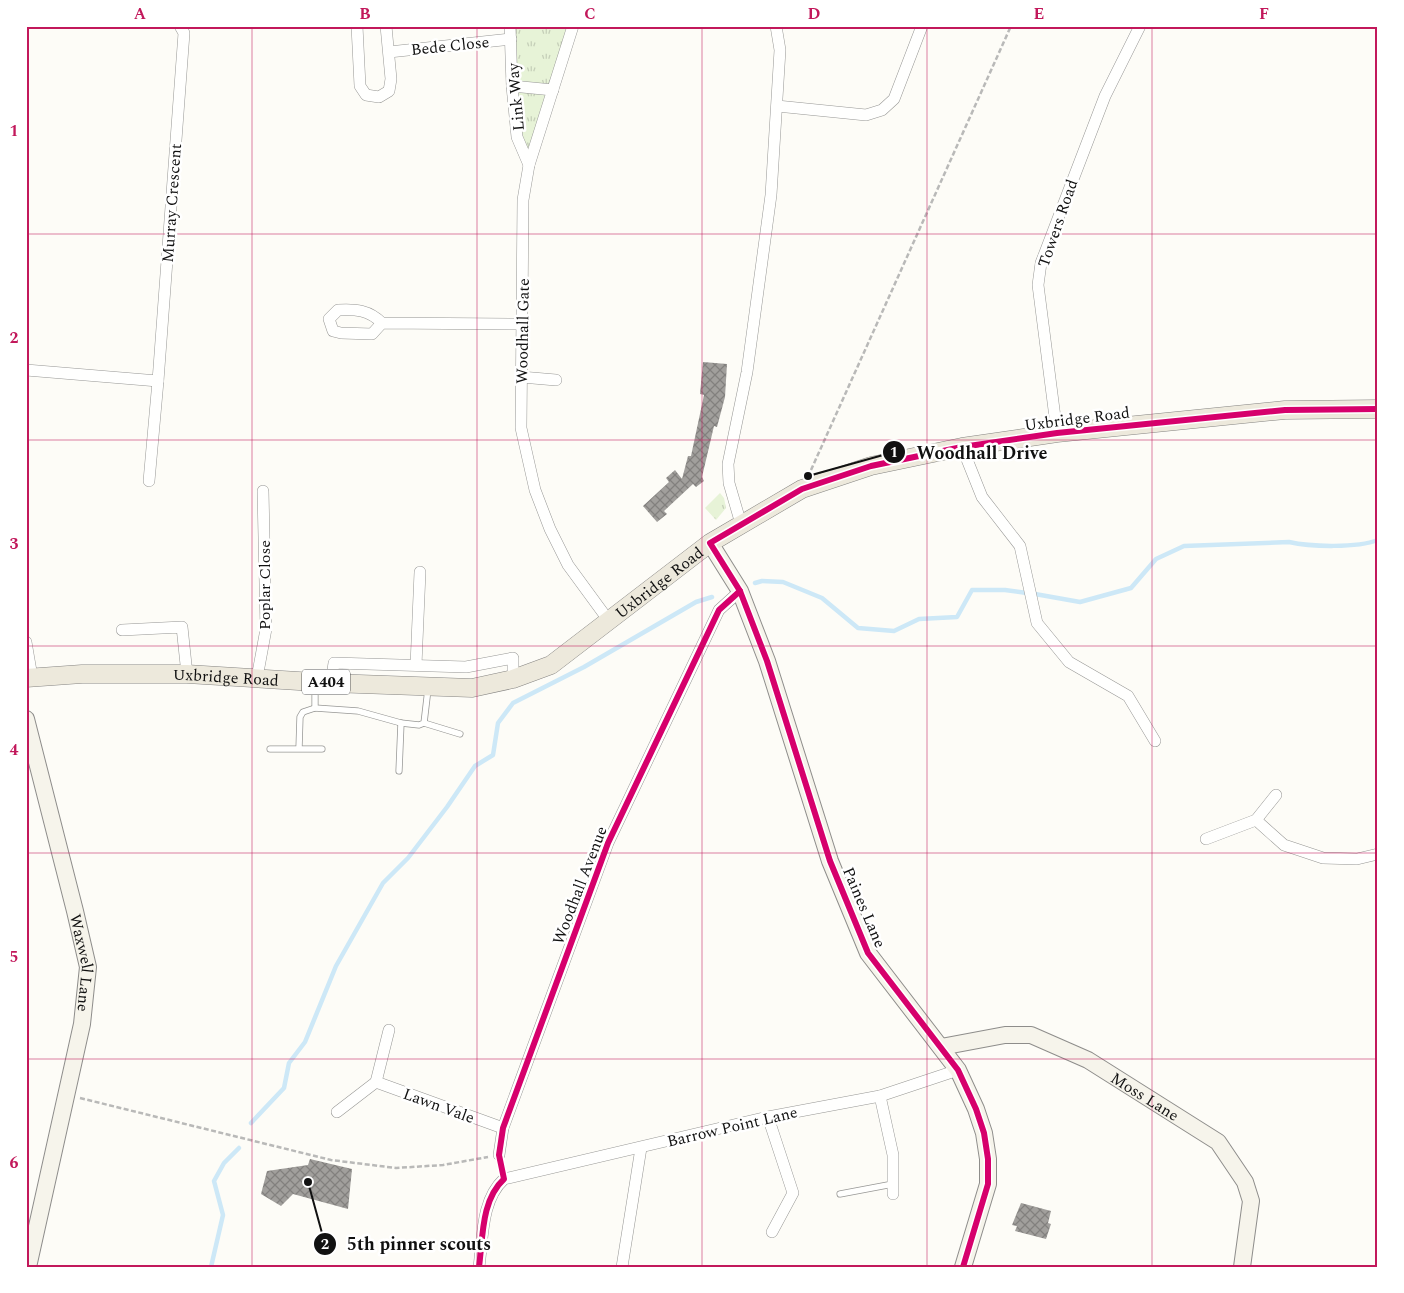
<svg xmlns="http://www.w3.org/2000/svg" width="1404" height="1293" font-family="Spectral,serif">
<defs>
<pattern id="grass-tufts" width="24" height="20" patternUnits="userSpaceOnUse" patternTransform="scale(1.25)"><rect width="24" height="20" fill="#e7f3d7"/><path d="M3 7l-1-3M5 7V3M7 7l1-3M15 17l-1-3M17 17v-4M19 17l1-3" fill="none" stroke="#c5cfb8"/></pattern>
<pattern id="building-cross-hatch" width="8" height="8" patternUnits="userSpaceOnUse" patternTransform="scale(1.25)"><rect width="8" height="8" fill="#a19f9c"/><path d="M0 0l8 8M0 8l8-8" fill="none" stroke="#82807e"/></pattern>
</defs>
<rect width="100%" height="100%" fill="#fdfcf7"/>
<g fill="url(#grass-tufts)">
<polygon points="510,26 573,26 529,165 517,137"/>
<polygon points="720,493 724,498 726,508 716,520 705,508"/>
</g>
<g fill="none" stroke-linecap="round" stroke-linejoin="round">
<g stroke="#cde8f7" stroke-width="4.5">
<polyline points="755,583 762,581 783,582 822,598 858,628 894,631 919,619 957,617 972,590 1005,590 1027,593"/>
<path d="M1035,594L1080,602L1131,588L1156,559L1184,546L1289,542C1311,547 1357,548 1378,540"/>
<polyline points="251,1123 284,1088 289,1063 305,1042 336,966 383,883 408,858 447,807 475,766 493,755 498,723 513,703 584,667 696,602 712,597"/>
<polyline points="211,1267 223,1215 214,1181 224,1163 239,1148"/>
</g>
</g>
<g fill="url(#building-cross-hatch)">
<polygon points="703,362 727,364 725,397 717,427 714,426 702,477 704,481 696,487 693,484 664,511 667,514 657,522 643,506 669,482 666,478 675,470 682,479 688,456 691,456 704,395 700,394"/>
<polygon points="310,1159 352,1169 348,1209 293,1194 281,1206 261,1194 267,1171 308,1165"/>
<polygon points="1021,1203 1051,1211 1048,1223 1051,1224 1046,1239 1015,1231 1017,1226 1012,1225"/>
</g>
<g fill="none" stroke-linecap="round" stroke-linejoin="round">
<defs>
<g id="lane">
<polyline points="315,683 315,708 358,711 401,723 419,725 424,723 428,689"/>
<polyline points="424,723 460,734"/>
<polyline points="299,748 300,717 303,712 315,708"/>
<polyline points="270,749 322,749"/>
<polyline points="399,771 401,723"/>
<polyline points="840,1194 893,1184"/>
</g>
<g id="street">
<polyline points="357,26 360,86 366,95 379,97 389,91 391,79 386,26"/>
<polyline points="510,26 512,86 517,137 529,165"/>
<polyline points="573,26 529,165 523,200 521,428 535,490 550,529 568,565 609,621"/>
<polyline points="389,52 511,39"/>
<polyline points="512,86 553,90"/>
<polyline points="777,106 866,115 882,110 894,99 922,26"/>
<path d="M382,323C369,310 356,309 338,310L329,319L333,331L341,333L372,334L382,323L522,324"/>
<polyline points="26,370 158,381 184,33 180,26"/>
<polyline points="521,377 556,380"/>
<polyline points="1057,433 1038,285 1041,263 1105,96 1140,26"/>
<polyline points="962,447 982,497 1020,546 1037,623 1069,662 1128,696 1155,741"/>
<polyline points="149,481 158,381"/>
<polyline points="741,524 729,483 728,464 747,372 771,195 780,50 776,26"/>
<polyline points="122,630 182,627 187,674"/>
<polyline points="26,642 32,677"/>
<polyline points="416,665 420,572"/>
<polyline points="257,678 266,629 263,491"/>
<polyline points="331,683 334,663 466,667 513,658 513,679"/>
<polyline points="1256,820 1284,845 1323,858 1357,859 1378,854"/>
<polyline points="1206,839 1256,820 1276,795"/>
<polyline points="389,1030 376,1082 503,1128"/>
<polyline points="880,1096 893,1155 893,1194"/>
<polyline points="337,1112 376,1082"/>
<polyline points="768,1117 793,1193 772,1232"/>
<polyline points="499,1155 503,1128 608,843 719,610 740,591"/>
<path d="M479,1267C483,1238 481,1200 504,1179L768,1117L880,1096L958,1070"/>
<polyline points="622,1267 641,1148"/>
</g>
<g id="secondary">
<polyline points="710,543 740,591 767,661 830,861 868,953 958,1070 976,1109 984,1133 988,1159 988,1184 963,1267"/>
<path id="s1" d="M26,719L75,911L88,967L82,1024L28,1267"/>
<path id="s2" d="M941,1047L1005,1035H1031L1088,1060L1218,1142L1245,1182L1251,1201L1242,1267"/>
</g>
<g id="primary">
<path id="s3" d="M26,678L82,674H187L331,683L472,688L513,679L551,665L710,543L802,489L871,466L962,447L1057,433L1285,410L1378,409"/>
</g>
</defs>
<use href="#lane" stroke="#979795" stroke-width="7"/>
<use href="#street" stroke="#979795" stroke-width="12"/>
<use href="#secondary" stroke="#8e8d8b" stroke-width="18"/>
<use href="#primary" stroke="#858482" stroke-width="19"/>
<g stroke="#b9b9b8" stroke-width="2.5" stroke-dasharray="5 2.5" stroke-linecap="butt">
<polyline points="811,470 1011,26"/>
<polyline points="80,1098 331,1160 396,1168 443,1165 488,1157"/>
</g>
<use href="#lane" stroke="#fffffe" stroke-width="5.5"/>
<use href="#street" stroke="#fffffe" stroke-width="11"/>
<use href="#secondary" stroke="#f6f4eb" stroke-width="16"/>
<use href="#primary" stroke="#ede9dc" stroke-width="18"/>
<defs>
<g id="cycleway">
<path d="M479,1267C483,1238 481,1200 504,1179L499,1155L503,1128L608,843L719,610L740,591"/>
<polyline points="963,1267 988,1184 988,1159 984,1133 976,1109 958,1070 868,953 830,861 767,661 740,591 710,543 802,489 871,466 962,447 1057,433 1285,410 1378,409"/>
</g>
</defs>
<use href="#cycleway" stroke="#fff" stroke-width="9"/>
<use href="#cycleway" stroke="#d6006c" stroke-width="6"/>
</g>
<path fill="none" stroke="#c2185b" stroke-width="1" stroke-opacity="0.55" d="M252,26V1267M477,26V1267M702,26V1267M927,26V1267M1152,26V1267M26,234H1378M26,440H1378M26,646H1378M26,853H1378M26,1059H1378"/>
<g text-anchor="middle" stroke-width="5" stroke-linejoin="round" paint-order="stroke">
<rect fill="#fff" stroke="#585858" stroke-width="1" x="302" y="669.5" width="48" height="25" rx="4"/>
<g font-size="15" font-weight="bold" fill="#111">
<text x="326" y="687">A404</text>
</g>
<g font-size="16" fill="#111" stroke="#fff">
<text transform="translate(450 45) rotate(-6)" y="6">Bede Close</text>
<text transform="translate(515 97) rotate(-95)" y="6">Link Way</text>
<text transform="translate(171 203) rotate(-86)" y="6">Murray Crescent</text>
<text transform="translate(1057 223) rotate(-71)" y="6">Towers Road</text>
<text transform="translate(522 331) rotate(-89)" y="6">Woodhall Gate</text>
<text transform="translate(1077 418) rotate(-7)" y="6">Uxbridge Road</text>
<text dy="6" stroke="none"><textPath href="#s3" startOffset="665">Uxbridge Road</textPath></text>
<text transform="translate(264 585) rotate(-90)" y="6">Poplar Close</text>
<text dy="6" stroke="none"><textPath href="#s3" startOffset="200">Uxbridge Road</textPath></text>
<text transform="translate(579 885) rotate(-69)" y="6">Woodhall Avenue</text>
<text transform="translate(865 907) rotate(67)" y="6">Paines Lane</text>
<text dy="6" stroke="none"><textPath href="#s1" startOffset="251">Waxwell Lane</textPath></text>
<text dy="6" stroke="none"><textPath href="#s2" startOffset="221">Moss Lane</textPath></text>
<text transform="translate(439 1105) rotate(20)" y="6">Lawn Vale</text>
<text transform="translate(732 1126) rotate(-13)" y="6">Barrow Point Lane</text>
</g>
</g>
<path fill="none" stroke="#111" stroke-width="2" d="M808 476L894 452M308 1182L325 1244"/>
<g fill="#111" stroke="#fff" stroke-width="2">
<circle cx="808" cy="476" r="5"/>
<circle cx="308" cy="1182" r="5"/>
<circle cx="894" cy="452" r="12"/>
<circle cx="325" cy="1244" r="12"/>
</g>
<g font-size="15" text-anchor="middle" font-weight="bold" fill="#fff">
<text x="894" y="457">1</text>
<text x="325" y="1249">2</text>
</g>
<g font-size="18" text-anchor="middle" font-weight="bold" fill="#111" stroke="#fff" stroke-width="5" stroke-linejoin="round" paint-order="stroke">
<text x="982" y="459">Woodhall Drive</text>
<text x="419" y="1250">5th pinner scouts</text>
</g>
<rect width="1404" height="1293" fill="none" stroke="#ffffff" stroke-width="55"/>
<rect x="28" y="28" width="1348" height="1238" fill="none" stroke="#c2185b" stroke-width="2"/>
<g font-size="16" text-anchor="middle" font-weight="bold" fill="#c2185b">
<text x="140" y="19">A</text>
<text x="365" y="19">B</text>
<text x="590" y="19">C</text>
<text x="814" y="19">D</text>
<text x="1039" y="19">E</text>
<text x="1264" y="19">F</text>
<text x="14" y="136">1</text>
<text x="14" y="343">2</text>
<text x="14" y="549">3</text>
<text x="14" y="755">4</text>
<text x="14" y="962">5</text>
<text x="14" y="1168">6</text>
</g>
</svg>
